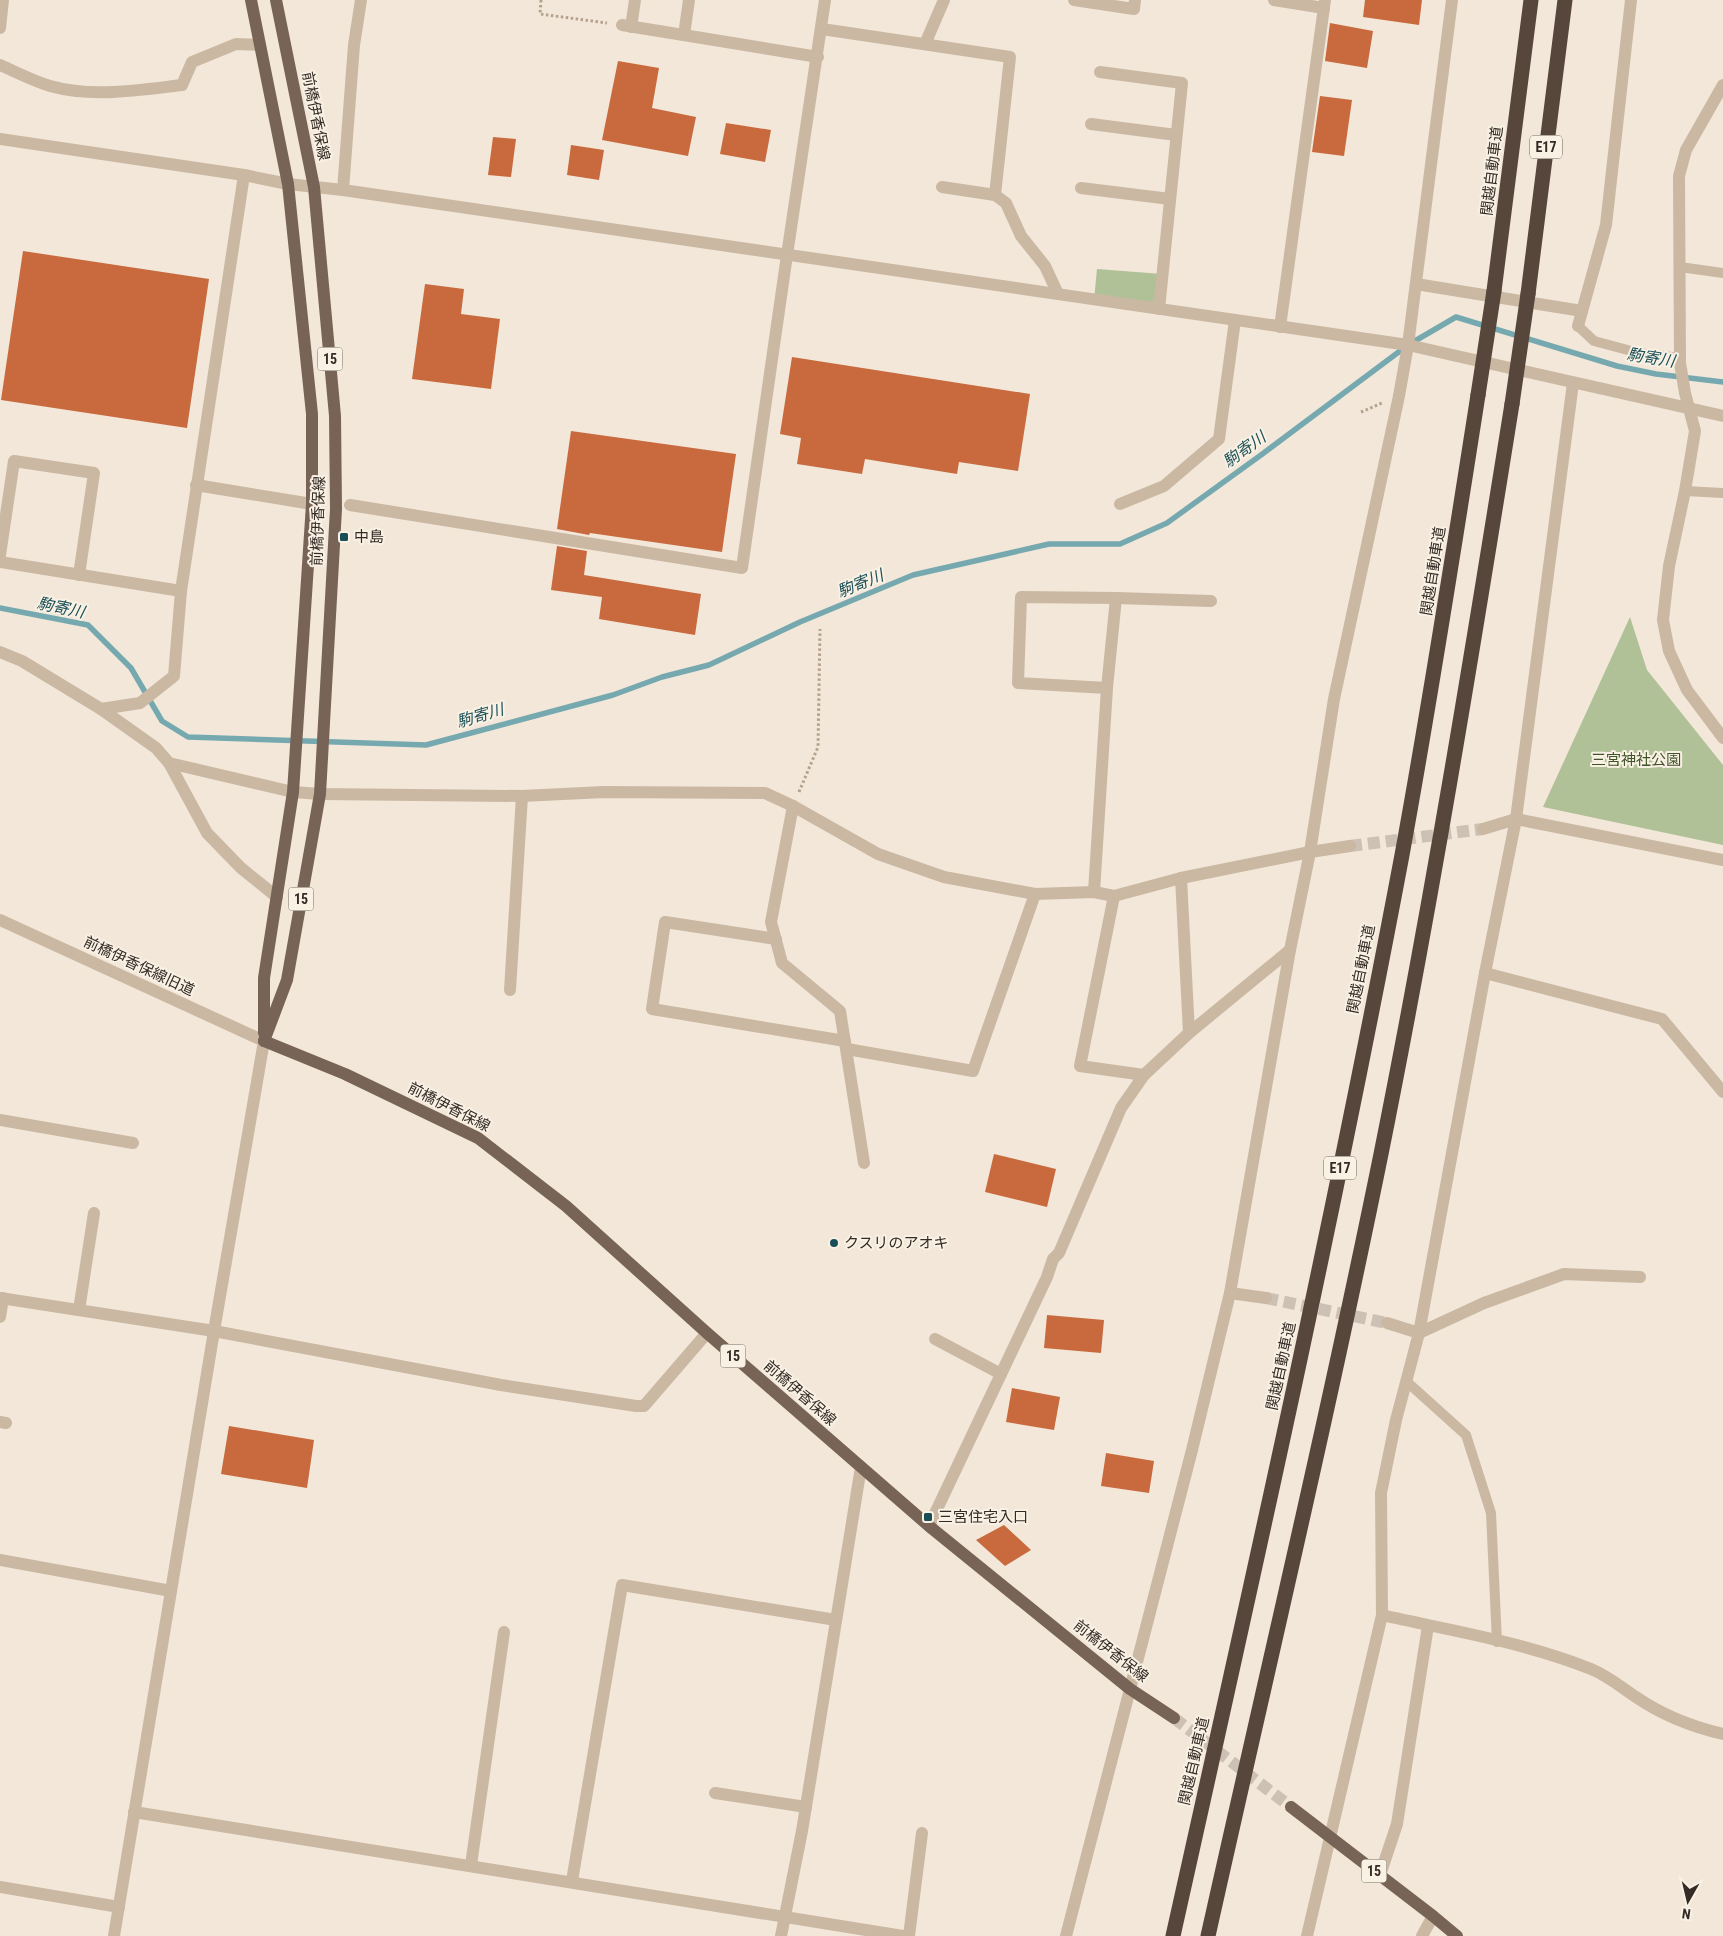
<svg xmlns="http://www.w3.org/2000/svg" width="1723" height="1936" font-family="'Roboto Condensed','Noto Sans JP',sans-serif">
<rect width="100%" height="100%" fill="#f2e7d8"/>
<g fill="#b0c197">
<polygon points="1097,269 1162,274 1152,308 1094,300"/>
<polygon points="1630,617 1647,670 1723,765 1723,845 1543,807"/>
</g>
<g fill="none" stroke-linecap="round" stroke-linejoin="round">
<polyline stroke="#76a9af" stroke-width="5.5" points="0,608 88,625 131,668 162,721 188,737 426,745 613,695 662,677 709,665 800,622 913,575 1049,544 1120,544 1167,523 1261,455 1408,345 1456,317 1617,366 1656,374 1723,382"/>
</g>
<g fill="#c96a3e">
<polygon points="1365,0 1422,0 1419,25 1363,17"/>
<polygon points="1330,23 1373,31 1367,68 1325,61"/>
<polygon points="618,61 659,68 652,108 696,117 688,156 602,140"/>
<polygon points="1320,96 1352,100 1344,156 1312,152"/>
<polygon points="726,123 771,130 765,162 720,154"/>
<polygon points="493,137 516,139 511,177 488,175"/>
<polygon points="571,145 604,150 599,180 567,175"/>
<polygon points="23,251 209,279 187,428 1,400"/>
<polygon points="425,284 464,289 461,314 500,319 491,389 412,379"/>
<polygon points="792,357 1030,394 1018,471 959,462 957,474 865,459 862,474 797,464 801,438 780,434"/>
<polygon points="571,431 736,454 722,552 590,533 589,535 557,529"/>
<polygon points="557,546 587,551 584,575 701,594 695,635 599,619 602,597 551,590"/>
<polygon points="994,1154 1056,1169 1047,1207 985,1192"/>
<polygon points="1047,1315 1104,1320 1101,1353 1044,1348"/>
<polygon points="1012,1388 1060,1397 1054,1430 1006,1422"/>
<polygon points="229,1426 314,1440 307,1488 221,1474"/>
<polygon points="1106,1453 1154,1461 1149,1493 1101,1486"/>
<polygon points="1004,1525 1031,1550 1005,1566 976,1540"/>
</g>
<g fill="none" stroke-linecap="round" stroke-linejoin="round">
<g stroke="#ccc1b4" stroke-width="12" stroke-dasharray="12 6" stroke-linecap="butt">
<polyline points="1350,846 1483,829"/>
<polyline points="1266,1298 1387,1323"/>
</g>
<polyline stroke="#ccc1b4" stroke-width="12" stroke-dasharray="12 6" stroke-linecap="butt" points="1174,1718 1291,1807"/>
<g stroke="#b5a28e" stroke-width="3" stroke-dasharray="2.5 2.5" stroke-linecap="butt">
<polyline points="541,0 540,14 607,23"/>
<polyline points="1361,412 1382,403"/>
<polyline points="799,792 818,747 820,629"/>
</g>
<g stroke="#cab8a3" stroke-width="10">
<polyline points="1680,267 1723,273"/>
<polyline points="1578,326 1594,341 1639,353 1680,358"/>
<polyline points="1685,491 1723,493"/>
<polyline points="1406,1381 1466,1435 1491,1513 1497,1642"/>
</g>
<g stroke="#cab8a3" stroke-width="12">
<polyline points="1074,0 1134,9 1135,0"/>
<polyline points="1274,0 1324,8"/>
<polyline points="622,25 818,57"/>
<polyline points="631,27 635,0"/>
<polyline points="0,28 3,0"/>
<polyline points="822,29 1010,57 995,195"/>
<polyline points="684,35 689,0"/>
<polyline points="925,44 944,0"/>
<path d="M0,65C16,72 33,81 50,86C93,98 139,90 182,85L192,62L236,44L260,45"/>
<polyline points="1100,72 1182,83 1159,309"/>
<polyline points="1723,85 1686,150 1679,176 1680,363 1685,393 1695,431 1685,491 1669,566 1663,620 1669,651 1687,690 1723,738"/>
<polyline points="1091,124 1176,135"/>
<polyline points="942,187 995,195 1006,203 1021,236 1045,266 1058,294"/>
<polyline points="1081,188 1170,199"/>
<polyline points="343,190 354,45 361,0"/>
<polyline points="1416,284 1582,311"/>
<polyline points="1578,326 1606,225 1631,0"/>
<polyline points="1280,327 1325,0"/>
<polyline points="196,485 312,504"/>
<polyline points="1120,504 1164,486 1219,439 1235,320"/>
<polyline points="350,505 742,568 787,255 825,0"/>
<polyline points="0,555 14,461 94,473 79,575"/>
<polyline points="0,562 181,591 244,175"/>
<polyline points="1116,598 1211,601"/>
<polyline points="0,652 22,661 101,709 156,748 169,763 207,833 241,868 277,897"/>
<polyline points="101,709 140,703 174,676 181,591"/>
<polyline points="169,763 293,792 320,794 522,796 604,792 765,793 793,806 878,854 944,877 1035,894 1094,892 1114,896 1181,878 1310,852 1350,846"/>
<polyline points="793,806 771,922 782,963 840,1011 864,1163"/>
<polyline points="1483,829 1516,819 1723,860"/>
<polyline points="1181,878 1189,1033"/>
<polyline points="1094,892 1107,688 1116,598 1021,597 1018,683 1107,688"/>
<polyline points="1114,896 1080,1066 1144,1075"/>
<polyline points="776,939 665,922 652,1009 845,1041"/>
<polyline points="1485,973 1662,1019 1723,1092"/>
<polyline points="510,990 522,796"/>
<polyline points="847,1049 973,1071 1035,894"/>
<polyline points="0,1120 133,1143"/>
<polyline points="1230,1293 1266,1298"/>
<polyline points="0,1298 214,1331 501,1385 636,1406 644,1406 707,1333"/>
<polyline points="79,1310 94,1213"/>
<polyline points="0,1317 3,1298"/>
<polyline points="1387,1323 1419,1333 1484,1303 1564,1274 1640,1277"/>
<polyline points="935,1339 1001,1374"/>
<polyline points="0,1422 6,1423"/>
<polyline points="929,1526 1047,1277 1053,1259 1059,1253 1121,1108 1144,1075 1189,1033 1290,950"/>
<polyline points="0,1560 171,1591"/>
<path d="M1382,1615C1452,1631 1524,1642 1591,1669C1608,1676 1621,1687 1636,1697C1662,1715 1693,1727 1723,1734"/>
<polyline points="715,1793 806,1807"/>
<polyline points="134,1812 903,1936"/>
<polyline points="471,1865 504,1632"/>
<polyline points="1380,1875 1397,1824 1428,1626"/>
<polyline points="572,1881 622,1585 836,1620"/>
<polyline points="0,1887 119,1907"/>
<polyline points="781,1936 802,1831 861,1467"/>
<polyline points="909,1936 922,1833"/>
<polyline points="1066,1936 1192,1450 1230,1293 1290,950 1310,852 1334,699 1399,396 1408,345"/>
<polyline points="1307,1936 1382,1615 1381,1493 1396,1420 1419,1333 1485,973 1516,819 1573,383"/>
<polyline points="1422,1936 1433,1916"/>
</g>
<g stroke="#cab8a3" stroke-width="12">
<polyline points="0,139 244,175 288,184 343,190 1408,345 1723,416"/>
<polyline points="1408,345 1452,0"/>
<polyline points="0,920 264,1041 214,1331 114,1936"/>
</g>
<g stroke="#776456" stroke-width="12">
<polyline points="251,0 288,184 312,414 312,504 293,792 264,978 264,1033"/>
<polyline points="264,1041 345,1074 478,1138 566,1206 707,1333 929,1526 1130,1689 1174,1718"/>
<polyline points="264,1041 287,980 320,794 336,509 335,416 314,187 276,0"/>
<polyline points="1291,1807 1433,1916 1457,1936"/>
</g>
<g stroke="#56463c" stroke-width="15">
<polyline points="1494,291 1531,0"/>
<polyline points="1528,294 1565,0"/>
<path d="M1173,1936C1253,1577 1334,1217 1402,855C1430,702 1454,549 1478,395"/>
<path d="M1208,1936C1266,1676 1328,1415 1381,1154C1431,905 1472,654 1512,404"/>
</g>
<g stroke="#56463c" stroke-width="15">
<polyline points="1478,395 1494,291"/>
<polyline points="1512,404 1528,294"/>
</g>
</g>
<g fill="#1a4e57" stroke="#f9f1e4" stroke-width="2">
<rect x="339" y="532" width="10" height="10" rx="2.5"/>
<circle cx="834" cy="1243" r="5"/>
<rect x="923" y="1512" width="10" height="10" rx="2.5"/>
</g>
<g text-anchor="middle" stroke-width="4" stroke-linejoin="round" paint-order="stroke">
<g fill="#f9f1e4" stroke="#70665f" stroke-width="1">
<rect x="1530" y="135.5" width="32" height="23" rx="4"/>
<rect x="317.5" y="347.5" width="25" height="23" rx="4"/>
<rect x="288.5" y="887.5" width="25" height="23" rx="4"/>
<rect x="1324" y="1156.5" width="32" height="23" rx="4"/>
<rect x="720.5" y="1344.5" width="25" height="23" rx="4"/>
<rect x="1361.5" y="1859.5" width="25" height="23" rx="4"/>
</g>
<g font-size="14" font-weight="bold" fill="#352b26">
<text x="1546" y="152">E17</text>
<text x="330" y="364">15</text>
<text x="301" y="904">15</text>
<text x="1340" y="1173">E17</text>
<text x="733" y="1361">15</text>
<text x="1374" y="1876">15</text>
</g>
<g font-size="15" fill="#352b26" stroke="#f9f1e4">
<text transform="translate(316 116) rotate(79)" y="5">前橋伊香保線</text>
<text transform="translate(1492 171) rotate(-83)" y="5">関越自動車道</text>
<text transform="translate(318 521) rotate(-88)" y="5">前橋伊香保線</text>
<text transform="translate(1433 571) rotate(-81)" y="5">関越自動車道</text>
<text transform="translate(139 966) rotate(25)" y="5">前橋伊香保線旧道</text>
<text transform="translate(1361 969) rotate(-79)" y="5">関越自動車道</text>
<text transform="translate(449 1107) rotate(27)" y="5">前橋伊香保線</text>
<text transform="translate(1281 1366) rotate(-78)" y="5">関越自動車道</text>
<text transform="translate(800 1393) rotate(41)" y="5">前橋伊香保線</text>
<text transform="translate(1111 1651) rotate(38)" y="5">前橋伊香保線</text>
<text transform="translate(1194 1761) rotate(-77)" y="5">関越自動車道</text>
</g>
<g font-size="15" fill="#352b26" stroke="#f9f1e4" text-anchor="start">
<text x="354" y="542">中島</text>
<text x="844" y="1248">クスリのアオキ</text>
<text x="938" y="1522">三宮住宅入口</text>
</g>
<g font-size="15" fill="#415329" stroke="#f9f1e4">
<text x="1636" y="765">三宮神社公園</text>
</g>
<g font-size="16" font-style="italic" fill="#1a4e57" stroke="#f9f1e4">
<text transform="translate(1651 357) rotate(9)" y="6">駒寄川</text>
<text transform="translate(1244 449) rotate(-36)" y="6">駒寄川</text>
<text transform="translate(860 583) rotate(-22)" y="6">駒寄川</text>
<text transform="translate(61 607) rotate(12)" y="6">駒寄川</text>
<text transform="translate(480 715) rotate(-16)" y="6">駒寄川</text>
</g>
</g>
<g transform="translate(1688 1901) rotate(188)" stroke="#f9f1e4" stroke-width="4" paint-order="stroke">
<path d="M0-4L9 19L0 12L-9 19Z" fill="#352b26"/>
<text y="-8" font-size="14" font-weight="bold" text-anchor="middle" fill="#352b26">N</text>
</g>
</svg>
